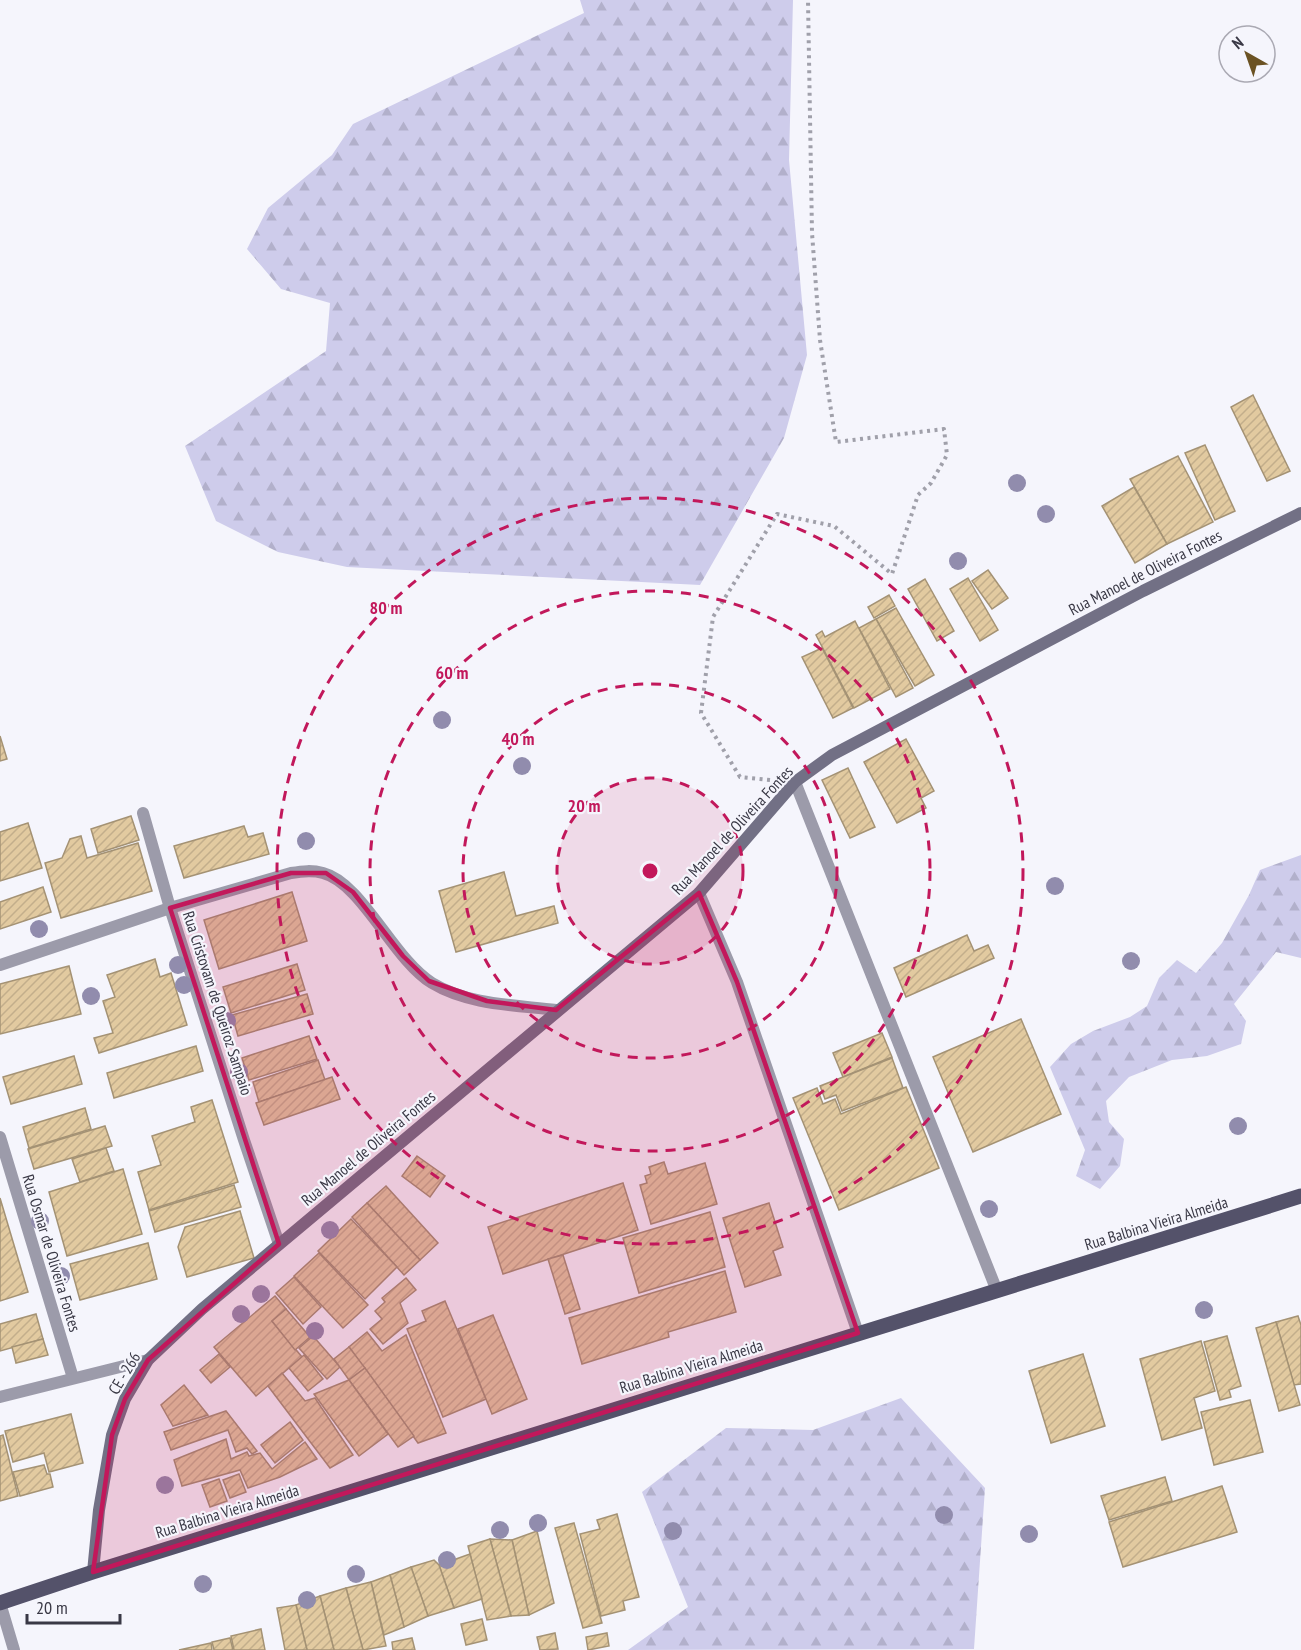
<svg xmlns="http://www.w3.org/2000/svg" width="1301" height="1650" font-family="'PT Sans Narrow',sans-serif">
<defs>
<pattern id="forest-firs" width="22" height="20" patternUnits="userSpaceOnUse" patternTransform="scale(1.5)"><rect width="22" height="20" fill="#cecceb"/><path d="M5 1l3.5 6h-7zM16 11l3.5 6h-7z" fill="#b2b0cb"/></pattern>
<pattern id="building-hatch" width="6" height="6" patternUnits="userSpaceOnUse" patternTransform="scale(1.5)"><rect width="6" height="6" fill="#e2caa0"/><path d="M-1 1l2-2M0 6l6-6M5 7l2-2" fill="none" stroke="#c3ae8b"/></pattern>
</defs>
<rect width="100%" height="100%" fill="#f5f5fc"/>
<g fill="url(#forest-firs)">
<polygon points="580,0 793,0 789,160 807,355 784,438 700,585 347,567 278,552 216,521 185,446 326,351 330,303 281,289 247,249 268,208 332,155 353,124 584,13"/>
<polygon points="1301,855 1301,958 1276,952 1234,1004 1246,1021 1241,1044 1207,1056 1172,1060 1129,1077 1106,1101 1109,1122 1124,1139 1120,1166 1100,1189 1076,1176 1085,1150 1050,1067 1071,1044 1093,1031 1130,1017 1147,1006 1159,978 1177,960 1196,973 1222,943 1249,895 1260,870"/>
<polygon points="901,1398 985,1488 974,1649 628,1650 688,1607 642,1492 726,1428 813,1430"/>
</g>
<g fill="url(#building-hatch)" stroke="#a49274" stroke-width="1.5">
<polygon points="1253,395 1290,471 1267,481 1231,407"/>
<polygon points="1205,445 1235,511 1215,520 1185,453"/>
<polygon points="1178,456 1213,522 1167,544 1130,479"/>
<polygon points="1134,487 1167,544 1135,563 1102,506"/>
<polygon points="988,570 1008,598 992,609 972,581"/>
<polygon points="968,578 998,630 980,641 950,589"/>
<polygon points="925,579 954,631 937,641 908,589"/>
<polygon points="889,595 895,606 874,618 868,607"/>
<polygon points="896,608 934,675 915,686 876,619"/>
<polygon points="876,619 913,688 896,697 859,628"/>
<polygon points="855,621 890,689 854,708 816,635 822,631 825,637"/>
<polygon points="822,648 853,708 833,718 802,657"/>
<polygon points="0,736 7,759 0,761"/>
<polygon points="906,739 934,791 921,798 926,808 897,823 864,762"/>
<polygon points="848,768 875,827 850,838 822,780"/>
<polygon points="131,816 139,840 98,853 91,829"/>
<polygon points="28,823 42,868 0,881 0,832"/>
<polygon points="244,826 248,837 263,833 269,854 184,878 174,846"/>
<polygon points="81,836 87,858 138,843 152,891 61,918 45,863 62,858 70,839"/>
<polygon points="504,872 516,916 554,906 558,923 456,952 439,891"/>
<polygon points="43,887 51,912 0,929 0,902"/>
<polygon points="292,892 307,941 219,969 204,920"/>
<polygon points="967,935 974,951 988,945 994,958 906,997 894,968"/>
<polygon points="155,959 160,977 171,973 187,1025 99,1053 94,1038 113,1033 103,1001 115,997 107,975"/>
<polygon points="297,964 305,990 231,1013 223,987"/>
<polygon points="69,966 81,1014 0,1034 0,984"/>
<polygon points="307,994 313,1014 238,1036 232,1015"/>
<polygon points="1021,1019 1061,1114 973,1152 933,1057"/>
<polygon points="882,1033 892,1057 843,1077 833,1053"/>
<polygon points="309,1036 317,1059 249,1080 242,1058"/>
<polygon points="196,1046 203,1071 114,1098 107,1073"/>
<polygon points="74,1056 82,1084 11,1104 3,1077"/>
<polygon points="892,1058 903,1088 842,1111 836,1095 825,1099 820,1086"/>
<polygon points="318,1060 325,1080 259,1102 253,1082"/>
<polygon points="332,1077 340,1099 264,1125 256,1103"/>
<polygon points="906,1087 939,1168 839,1210 793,1098 817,1088 823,1104 835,1099 841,1114"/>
<polygon points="212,1100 238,1182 149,1210 138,1172 161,1165 152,1136 195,1122 191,1107"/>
<polygon points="85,1108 91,1129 29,1148 23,1127"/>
<polygon points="105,1126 112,1146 34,1169 28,1149"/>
<polygon points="106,1148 114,1171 80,1182 72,1159"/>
<polygon points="417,1156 445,1176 430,1197 402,1176"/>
<polygon points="664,1162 668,1174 705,1163 717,1204 651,1224 640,1185 647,1183 645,1176 651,1174 649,1167"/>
<polygon points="123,1169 142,1234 67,1256 49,1192"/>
<polygon points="623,1183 638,1230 503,1274 488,1227"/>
<polygon points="234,1185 241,1207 155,1232 149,1211"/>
<polygon points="386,1186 438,1243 420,1260 367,1203"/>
<polygon points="0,1198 28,1292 0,1301"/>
<polygon points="367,1203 420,1260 404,1275 352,1217"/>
<polygon points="769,1203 783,1247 773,1251 781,1275 745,1287 723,1218"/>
<polygon points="240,1211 254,1258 187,1277 178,1247 185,1227"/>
<polygon points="710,1212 725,1267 639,1293 623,1238"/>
<polygon points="351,1219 397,1267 365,1299 318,1251"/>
<polygon points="148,1243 157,1279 80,1300 70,1264"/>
<polygon points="319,1253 368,1305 343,1328 294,1276"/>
<polygon points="563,1255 580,1309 565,1314 548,1259"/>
<polygon points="725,1271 736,1312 668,1332 669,1337 582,1364 569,1318"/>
<polygon points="294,1277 321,1307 303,1324 276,1293"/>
<polygon points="406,1278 416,1290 400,1303 408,1323 383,1344 370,1329 382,1319 375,1311 385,1302 382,1298"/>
<polygon points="275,1296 286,1309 272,1321 302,1357 256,1396 214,1347"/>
<polygon points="445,1301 486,1399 443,1417 407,1329 426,1321 422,1311"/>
<polygon points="286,1309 310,1337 295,1350 272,1321"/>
<polygon points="36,1314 43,1339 0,1351 0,1324"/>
<polygon points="493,1315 527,1399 492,1414 458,1329"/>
<polygon points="1298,1316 1301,1325 1301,1384 1294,1385 1276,1322"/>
<polygon points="1276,1322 1300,1405 1279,1411 1256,1328"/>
<polygon points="367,1332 382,1351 406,1335 446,1433 418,1443 349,1347"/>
<polygon points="313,1336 340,1367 327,1379 299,1348"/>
<polygon points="1227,1336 1241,1386 1229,1390 1231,1397 1220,1400 1204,1342"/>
<polygon points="43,1339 48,1355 16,1363 12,1347"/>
<polygon points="1201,1341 1215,1391 1194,1398 1202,1428 1162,1440 1140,1359"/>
<polygon points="349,1347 365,1368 349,1380 334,1359"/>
<polygon points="219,1354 230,1367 211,1383 200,1370"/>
<polygon points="1083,1354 1105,1426 1051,1443 1029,1371"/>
<polygon points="304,1355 323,1379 308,1391 289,1368"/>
<polygon points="365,1368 414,1436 398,1447 349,1380"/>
<polygon points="282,1373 305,1401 315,1398 353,1455 330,1468 268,1386"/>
<polygon points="349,1380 388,1434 359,1456 314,1394"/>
<polygon points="184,1385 208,1415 173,1426 161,1405"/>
<polygon points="1250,1400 1263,1452 1214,1465 1201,1412"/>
<polygon points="226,1411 257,1451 252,1454 247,1448 236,1452 228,1430 171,1450 164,1432"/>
<polygon points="71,1414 83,1463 49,1472 44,1453 13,1462 5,1431"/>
<polygon points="290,1422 303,1440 275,1463 261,1445"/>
<polygon points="3,1435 18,1496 0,1501 0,1436"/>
<polygon points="226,1439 231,1459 247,1452 249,1456 260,1453 272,1469 305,1442 317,1459 280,1477 248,1488 240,1470 182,1486 174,1460"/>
<polygon points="44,1465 47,1474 50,1474 53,1487 20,1496 13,1472"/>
<polygon points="239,1474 246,1492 230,1498 223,1480"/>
<polygon points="1165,1477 1172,1501 1109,1520 1101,1496"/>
<polygon points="219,1479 227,1501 210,1507 202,1485"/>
<polygon points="1222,1486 1237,1532 1123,1567 1109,1522"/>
<polygon points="617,1514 639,1597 623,1601 625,1610 601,1616 580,1534 600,1529 597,1520"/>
<polygon points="574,1523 602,1623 583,1628 555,1528"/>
<polygon points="537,1531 554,1603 529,1615 512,1540"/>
<polygon points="490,1539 512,1540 529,1615 511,1616"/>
<polygon points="490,1539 511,1616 487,1620 468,1546"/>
<polygon points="470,1554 482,1599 454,1608 439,1565"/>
<polygon points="434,1560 439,1565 454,1608 428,1616 411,1567"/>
<polygon points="411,1567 428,1616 404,1627 390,1575"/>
<polygon points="390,1575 404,1627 384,1635 371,1582"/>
<polygon points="371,1582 386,1646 363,1650 346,1588"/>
<polygon points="346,1588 363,1650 334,1650 320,1596"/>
<polygon points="320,1596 334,1650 307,1650 296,1605"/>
<polygon points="296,1605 307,1650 285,1650 277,1608"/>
<polygon points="482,1619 487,1640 466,1645 461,1624"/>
<polygon points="261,1629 265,1650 234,1650 231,1636"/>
<polygon points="555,1633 558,1649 540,1650 537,1637"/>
<polygon points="607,1633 609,1646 588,1650 586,1637"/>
<polygon points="230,1638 233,1650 214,1650 212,1642"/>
<polygon points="412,1638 415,1650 393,1650 392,1642"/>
<polygon points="211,1643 212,1650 179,1650"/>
</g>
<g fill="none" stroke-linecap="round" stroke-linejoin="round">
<polyline stroke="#a0a0aa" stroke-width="4" stroke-dasharray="3 4.5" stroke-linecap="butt" points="770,780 740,777 701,713 713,617 777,514 834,526 892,574 918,495 931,483 947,455 944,429 836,442 820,340 812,233 808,0"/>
<g stroke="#9c9baa" stroke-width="12">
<polyline points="795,782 997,1291"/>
<path d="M143,813L170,908L291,873C303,871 312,870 323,873C362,883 393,959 432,983C468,1005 516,1005 556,1010"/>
<polyline points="699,893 737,982 858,1333"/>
<polyline points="0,965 170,908 244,1140 279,1244"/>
<polyline points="0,1137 73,1378"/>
<polyline points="0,1397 148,1360"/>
<polyline points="0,1603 14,1650"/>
</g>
<polyline stroke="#727085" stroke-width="12" points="93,1572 99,1510 112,1435 125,1399 148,1360 202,1309 699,893 795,782 832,755 1143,591 1301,513"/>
<polyline stroke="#54526a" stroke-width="15" points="0,1603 93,1572 1301,1196"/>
</g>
<g fill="#918cad">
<circle cx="1017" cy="483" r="9"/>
<circle cx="1046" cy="514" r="9"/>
<circle cx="958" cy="561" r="9"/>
<circle cx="442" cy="720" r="9"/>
<circle cx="522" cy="766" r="9"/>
<circle cx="306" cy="841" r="9"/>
<circle cx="1055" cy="886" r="9"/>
<circle cx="39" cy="929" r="9"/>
<circle cx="1131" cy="961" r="9"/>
<circle cx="178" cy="965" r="9"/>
<circle cx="184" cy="985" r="9"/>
<circle cx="91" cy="996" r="9"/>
<circle cx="227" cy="1021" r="9"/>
<circle cx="239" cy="1072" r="9"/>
<circle cx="1238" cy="1126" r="9"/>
<circle cx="989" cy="1209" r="9"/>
<circle cx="40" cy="1221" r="9"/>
<circle cx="330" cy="1230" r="9"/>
<circle cx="61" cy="1276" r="9"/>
<circle cx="261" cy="1294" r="9"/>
<circle cx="1204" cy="1310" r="9"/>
<circle cx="241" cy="1314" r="9"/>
<circle cx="315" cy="1331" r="9"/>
<circle cx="165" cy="1485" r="9"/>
<circle cx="944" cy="1515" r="9"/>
<circle cx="538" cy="1523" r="9"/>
<circle cx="500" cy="1530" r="9"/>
<circle cx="673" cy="1531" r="9"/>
<circle cx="1029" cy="1534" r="9"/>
<circle cx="447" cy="1560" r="9"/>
<circle cx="356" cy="1574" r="9"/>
<circle cx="203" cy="1584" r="9"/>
<circle cx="307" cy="1600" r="9"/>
</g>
<path fill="#c2185b" fill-opacity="0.2" stroke="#c2185b" stroke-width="4.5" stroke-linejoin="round" d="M291,873H326L353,892L403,956L429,981L487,1001L556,1010L699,893L737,982L858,1333L93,1572L112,1435L125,1399L148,1360L279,1244L170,908Z"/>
<circle cx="650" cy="871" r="93" fill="#c2185b" fill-opacity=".12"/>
<g fill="none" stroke="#c2185b" stroke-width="3" stroke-dasharray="10 8">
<circle cx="650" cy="871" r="93"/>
<circle cx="650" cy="871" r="187"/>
<circle cx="650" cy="871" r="280"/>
<circle cx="650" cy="871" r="373"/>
</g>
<g text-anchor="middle" stroke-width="4.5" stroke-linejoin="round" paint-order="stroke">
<g font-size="16" fill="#393845" stroke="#f5f5fc">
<text transform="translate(1145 572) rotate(-27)" y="6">Rua Manoel de Oliveira Fontes</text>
<text transform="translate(732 830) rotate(-47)" y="6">Rua Manoel de Oliveira Fontes</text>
<text transform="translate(218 1003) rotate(72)" y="6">Rua Cristovam de Queiroz Sampaio</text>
<text transform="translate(368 1148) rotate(-40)" y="6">Rua Manoel de Oliveira Fontes</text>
<text transform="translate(1156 1223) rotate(-17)" y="6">Rua Balbina Vieira Almeida</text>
<text transform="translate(52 1253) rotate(73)" y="6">Rua Osmar de Oliveira Fontes</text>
<text transform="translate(691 1366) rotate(-17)" y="6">Rua Balbina Vieira Almeida</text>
<text transform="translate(124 1373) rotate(-59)" y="6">CE - 266</text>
<text transform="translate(227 1511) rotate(-17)" y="6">Rua Balbina Vieira Almeida</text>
</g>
</g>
<circle cx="650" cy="871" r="9" fill="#c2185b" stroke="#f5f5fc" stroke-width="3"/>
<g font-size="18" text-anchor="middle" font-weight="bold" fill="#c2185b" stroke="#f5f5fc" stroke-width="4.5" stroke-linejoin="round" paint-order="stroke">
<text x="386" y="614">80 m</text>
<text x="452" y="679">60 m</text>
<text x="518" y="745">40 m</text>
<text x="584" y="812">20 m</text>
</g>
<g transform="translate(1247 54) rotate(320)"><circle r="28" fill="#f5f5fc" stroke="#aaa9b3" stroke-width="1.5"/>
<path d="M0-4.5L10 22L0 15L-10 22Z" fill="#6b5223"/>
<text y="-9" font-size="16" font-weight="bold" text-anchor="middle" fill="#393845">N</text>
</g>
<path d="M27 1614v9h93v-9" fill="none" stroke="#393845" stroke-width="3"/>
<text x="36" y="1614" font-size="18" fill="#393845" stroke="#f5f5fc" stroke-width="4.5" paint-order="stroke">20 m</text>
</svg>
